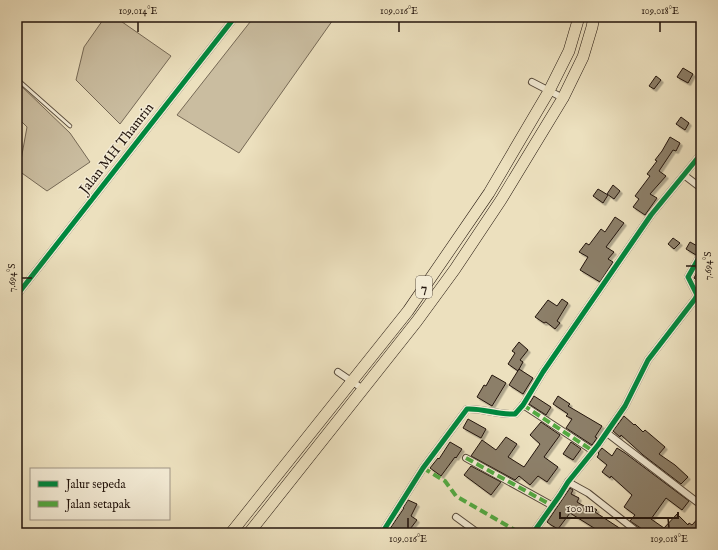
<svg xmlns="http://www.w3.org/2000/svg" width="718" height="550" font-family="'IM FELL English',serif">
<defs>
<filter id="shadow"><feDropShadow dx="2.5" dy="2.5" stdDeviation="0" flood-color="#0004"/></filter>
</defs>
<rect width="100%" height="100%" fill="#ece0be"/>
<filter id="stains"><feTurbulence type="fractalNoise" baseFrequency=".005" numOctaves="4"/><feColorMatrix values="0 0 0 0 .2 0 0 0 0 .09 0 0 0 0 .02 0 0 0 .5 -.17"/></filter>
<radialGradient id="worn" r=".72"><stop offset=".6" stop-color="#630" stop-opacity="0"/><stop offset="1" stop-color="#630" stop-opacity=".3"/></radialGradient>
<g fill="#cabda0" stroke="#766956">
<polygon points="105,17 115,17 171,56 120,124 76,80 84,47"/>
<polygon points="254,17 335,17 239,153 177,115"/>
<polygon points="17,82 70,133 90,162 47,191 19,171 27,127 17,117"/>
</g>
<g fill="#8c7f69" stroke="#23150d" filter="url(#shadow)">
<polygon points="683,68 693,74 688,83 677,77"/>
<polygon points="656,76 661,80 654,89 649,86"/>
<polygon points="681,117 689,123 685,130 676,124"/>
<polygon points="670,137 680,143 676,151 673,150 659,171 666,176 650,194 657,198 645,215 633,207 639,199 635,196 650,176 647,174 657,161 655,160 662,151"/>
<polygon points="613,185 620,191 614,199 607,194"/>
<polygon points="598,189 608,195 603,203 593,196"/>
<polygon points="615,217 624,223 606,247 614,252 608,259 613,262 600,282 580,270 588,257 579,252 586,243 589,245 601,229 605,232"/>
<polygon points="673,238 680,243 674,249 668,244"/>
<polygon points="690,242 701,248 701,250 698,250 696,255 686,249"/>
<polygon points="701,265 701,283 694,278"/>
<polygon points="562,299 568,303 557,321 560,323 555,329 546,322 544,323 535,317 548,300 557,306"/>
<polygon points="519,342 528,350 520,360 523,362 518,371 508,364 515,353 512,351"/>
<polygon points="519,369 533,378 523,394 509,385"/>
<polygon points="492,375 506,383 492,406 477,397 484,385 486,386"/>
<polygon points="534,396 551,407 546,415 529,404"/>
<polygon points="558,396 570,404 568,406 602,426 595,437 597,438 592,445 566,428 572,419 566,416 568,414 553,404"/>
<polygon points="624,416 634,425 635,424 643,432 645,430 665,447 659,454 675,465 688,477 681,484 643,455 621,435 620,437 613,431"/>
<polygon points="468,419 486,429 481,438 463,428"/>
<polygon points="541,422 560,435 544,457 558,467 547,482 538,476 530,485 519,476 515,480 471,456 482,440 496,450 506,437 517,444 508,457 524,467 540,444 530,435"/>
<polygon points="450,442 462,449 456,458 455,457 441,476 430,468 438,458 439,459"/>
<polygon points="571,442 581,449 573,460 563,454"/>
<polygon points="602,448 612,456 617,448 625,453 689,501 682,510 666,498 651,519 664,528 677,514 688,525 689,523 692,525 701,515 701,530 698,533 643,533 642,529 630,521 635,515 624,507 632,495 611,476 610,478 602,472 607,465 597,457 599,454 598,453"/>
<polygon points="471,466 501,482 491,495 464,475"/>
<polygon points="570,488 573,490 571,494 579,498 577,502 589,509 591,506 597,510 595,512 627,533 602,533 570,513 558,529 551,525 547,522"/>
<polygon points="408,500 417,504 411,516 417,520 407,533 387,533 404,508 403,508"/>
</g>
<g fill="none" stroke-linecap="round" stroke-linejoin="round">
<defs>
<g id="service">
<polyline points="17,20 20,17"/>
<polyline points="17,79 70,126"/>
</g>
<g id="minor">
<polyline points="532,82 563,98"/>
<polyline points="684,175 701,188"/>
<polyline points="17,295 235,17"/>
<polyline points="338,372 363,389"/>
<polyline points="523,405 593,451"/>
<polyline points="607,433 701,505"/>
<polyline points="466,458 553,506"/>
<polyline points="568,482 588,493 639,533"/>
<polyline points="456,517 478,533"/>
<path d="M382,533L423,468L467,409C483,408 498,415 515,414L523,405L543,372L651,215L701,154"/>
<polyline points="533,533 560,495 568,482 598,445 625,406 648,360 695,299 697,295 688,277 701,254"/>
</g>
<g id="trunk">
<polyline points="231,533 408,311 489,193 549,91 569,51 579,17"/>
<polyline points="249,533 417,321 455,269 501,200 563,98 583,57 592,27 594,17"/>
</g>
</defs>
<use href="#service" stroke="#554839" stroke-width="4.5"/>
<use href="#minor" stroke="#554839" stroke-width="8"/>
<use href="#trunk" stroke="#23150d" stroke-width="12"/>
<use href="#service" stroke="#f3ebd5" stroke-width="3"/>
<use href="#minor" stroke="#f3ebd5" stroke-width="6"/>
<use href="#trunk" stroke="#ece0be" stroke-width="11"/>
<g stroke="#53a941" stroke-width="4" stroke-dasharray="8 4" stroke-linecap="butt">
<polyline points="523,405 593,451 592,453"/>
<polyline points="466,458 553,506"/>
<polyline points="423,468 445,481 456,496 520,533"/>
</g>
<defs>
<g id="cycleway">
<polyline points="17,295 235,17"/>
<path d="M382,533L423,468L467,409C483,408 498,415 515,414L523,405L543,372L651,215L701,154"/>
<polyline points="533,533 560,495 568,482 598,445 625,406 648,360 695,299 697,295 688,277 701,254"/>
</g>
</defs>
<use href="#cycleway" stroke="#f3ebd5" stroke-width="8"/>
<use href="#cycleway" stroke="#00873e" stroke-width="5"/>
</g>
<path fill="none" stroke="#23150d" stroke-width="1.5" d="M138,22V32M399,22V32M660,22V32M686,266H696M22,278H32M408,518V528M668,518L669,528"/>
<g text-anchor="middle" stroke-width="3" stroke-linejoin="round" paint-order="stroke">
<rect fill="#f3ebd5" stroke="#615549" stroke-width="1" x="416" y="276" width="16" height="22" rx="3"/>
<g font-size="13" font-weight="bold" fill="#23150d">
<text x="424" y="292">7</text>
</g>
<g font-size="14" fill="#23150d" stroke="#f3ebd5">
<text transform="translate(116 148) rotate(-52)" y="5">Jalan MH Thamrin</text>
</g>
</g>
<rect width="718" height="550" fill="none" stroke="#ece0be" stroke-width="44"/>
<rect x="30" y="468" width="140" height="52" fill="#f3ebd5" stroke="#a09585"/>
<rect x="38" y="481" width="20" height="6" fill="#00873e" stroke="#a09585"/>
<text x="66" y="488" font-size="12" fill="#23150d">Jalur sepeda</text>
<rect x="38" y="501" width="20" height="6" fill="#53a941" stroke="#a09585"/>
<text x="66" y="508" font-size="12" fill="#23150d">Jalan setapak</text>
<path d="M560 512v6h118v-6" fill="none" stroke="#23150d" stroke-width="2"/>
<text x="566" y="512" font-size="12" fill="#23150d" stroke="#f3ebd5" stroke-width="3" paint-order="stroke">100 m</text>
<rect x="22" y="22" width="674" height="506" fill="none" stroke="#23150d" stroke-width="1.5"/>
<g font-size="10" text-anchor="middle" fill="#23150d">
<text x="138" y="14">109.014°E</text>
<text x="399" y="14">109.016°E</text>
<text x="660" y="14">109.018°E</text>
<text transform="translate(707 266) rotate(-90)" y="4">7.694°S</text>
<text transform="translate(11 278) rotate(-90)" y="4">7.694°S</text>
<text x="408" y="542">109.016°E</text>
<text x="669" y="542">109.018°E</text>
</g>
<rect width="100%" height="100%" filter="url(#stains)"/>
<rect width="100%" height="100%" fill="url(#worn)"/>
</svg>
